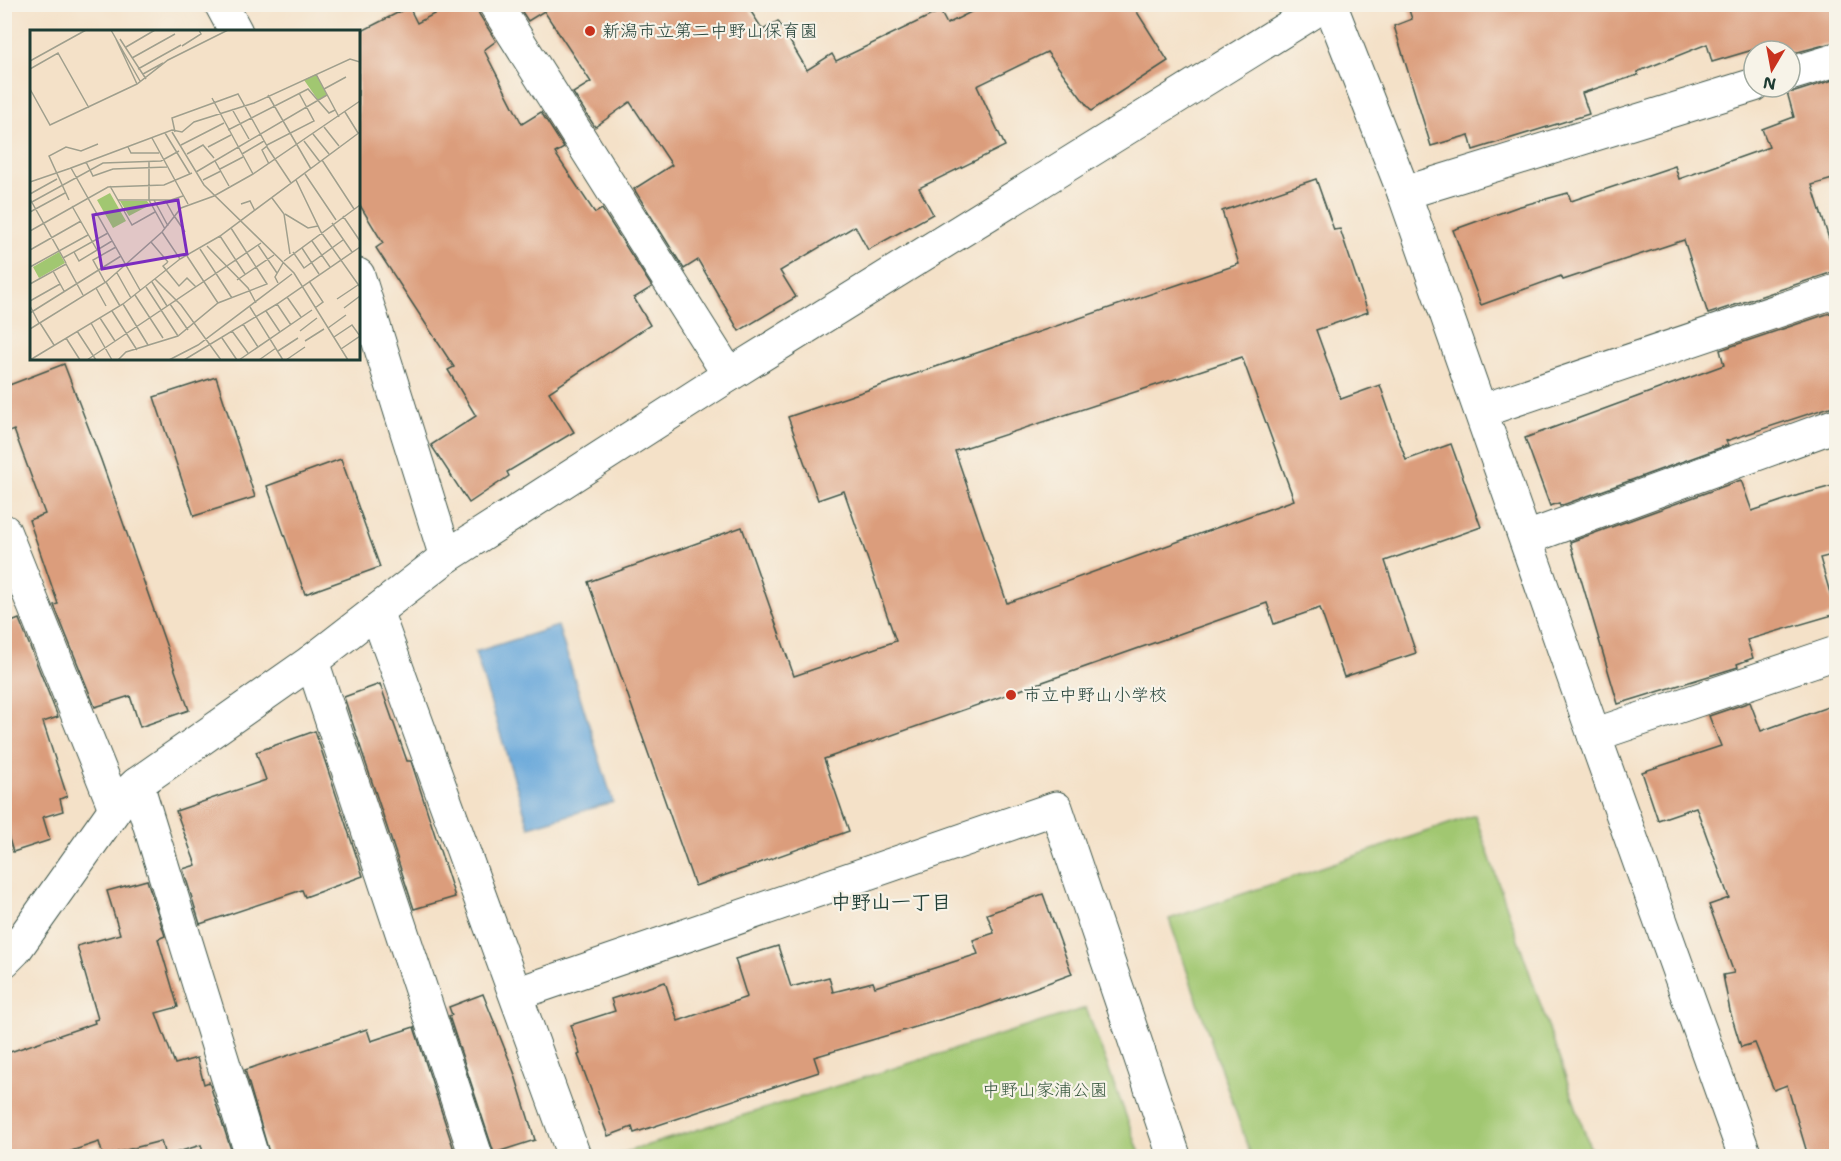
<svg xmlns="http://www.w3.org/2000/svg" width="1841" height="1161" font-family="'Shantell Sans','Klee One',sans-serif">
<rect width="100%" height="100%" fill="#f7f3e8"/>
<filter id="ink" filterUnits="userSpaceOnUse"><feTurbulence type="fractalNoise" baseFrequency=".0167" numOctaves="2"/><feDisplacementMap in="SourceGraphic" scale="12" xChannelSelector="R" yChannelSelector="G"/><feConvolveMatrix kernelMatrix="1 2 1 2 8 2 1 2 1" color-interpolation-filters="sRGB"/></filter>
<filter id="wash" filterUnits="userSpaceOnUse"><feTurbulence type="fractalNoise" baseFrequency=".008" numOctaves="4" result="noise"/><feDisplacementMap in="SourceGraphic" scale="24" xChannelSelector="R" yChannelSelector="G"/><feGaussianBlur stdDeviation="1.35" result="paint"/><feColorMatrix in="noise" values="0 0 0 0 0 0 0 0 0 0 0 0 0 0 0 0 0 1.4 0 .05"/><feComposite in="paint" operator="in"/></filter>
<g filter="url(#wash)">
<rect width="100%" height="100%" fill="#f4e1c8"/>
<g fill="#a1c771" stroke="#608252" stroke-width="1.5">
<polygon points="1475,815 1593,1156 1251,1156 1169,919"/>
<polygon points="1086,1008 1141,1156 613,1156"/>
</g>
<polygon fill="#67a7da" stroke="#437287" stroke-width="1.5" points="558,626 613,802 529,827 475,652"/>
<g id="blocks">
<g fill="#db9d7b" fill-rule="evenodd">
<polygon points="453,4 476,4 479,14 496,41 484,50 522,124 541,112 564,148 555,153 595,213 602,209 652,287 634,298 650,325 549,392 574,432 507,472 509,476 469,503 431,445 476,416 448,370 454,367 376,248 383,243 358,202 358,33 409,7 417,23"/>
<polygon points="517,4 746,4 763,30 778,21 807,70 832,54 836,61 940,11 947,24 987,4 1132,4 1168,61 1091,111 1047,52 977,86 1005,146 919,188 933,214 868,250 855,226 780,271 796,297 739,331 698,260 684,269 634,189 672,165 630,102 595,127 573,93 591,82 544,11 528,21"/>
<polygon points="1407,4 1836,4 1836,42 1790,54 1790,51 1775,51 1773,44 1712,62 1707,44 1637,72 1638,75 1582,93 1589,114 1473,150 1469,135 1431,146 1394,26 1412,19"/>
<polygon points="1836,79 1836,178 1812,185 1836,261 1836,273 1830,273 1708,314 1684,240 1563,280 1561,276 1481,305 1453,230 1517,207 1568,193 1571,201 1675,166 1679,179 1769,147 1762,129 1794,117 1787,92 1795,92"/>
<path d="M1316,179L1334,230L1340,229L1368,312L1316,330L1341,399L1380,385L1406,460L1451,444L1481,527L1385,561L1416,653L1344,677L1320,608L1274,624L1267,603L824,759L849,831L695,886L588,582L742,527L794,676L896,641L844,491L818,500L788,417L1239,264L1222,211ZM1242,357L1294,500L1007,603L955,451Z"/>
<polygon points="1836,311 1836,405 1726,441 1728,445 1560,506 1559,503 1550,506 1525,438 1724,365 1720,350"/>
<polygon points="64,364 101,460 189,710 140,727 130,696 95,707 54,605 58,604 29,520 45,514 14,430 4,434 4,387"/>
<polygon points="216,377 255,497 194,516 154,397"/>
<polygon points="341,459 380,567 305,594 267,486"/>
<polygon points="1741,480 1752,511 1799,495 1836,485 1836,554 1820,558 1836,614 1747,640 1753,658 1737,664 1738,667 1618,704 1570,542"/>
<polygon points="19,619 58,717 43,722 67,796 60,799 63,811 43,817 50,840 13,852 6,829 4,830 4,625"/>
<polygon points="380,684 407,761 411,761 455,897 414,909 344,697"/>
<polygon points="1750,702 1761,731 1836,704 1836,1156 1808,1156 1787,1085 1774,1090 1755,1043 1741,1047 1730,1011 1723,975 1734,973 1709,905 1729,898 1696,807 1658,820 1642,772 1721,746 1709,716"/>
<polygon points="315,731 363,876 305,897 302,890 200,924 183,869 196,865 176,811 266,780 256,752"/>
<polygon points="147,880 165,936 158,939 178,1007 156,1013 175,1064 197,1058 204,1084 209,1082 233,1156 204,1156 201,1145 165,1156 161,1141 103,1156 99,1142 56,1156 4,1156 4,1054 95,1023 94,1020 98,1019 77,946 120,934 107,891"/>
<polygon points="1043,894 1072,974 980,1008 814,1057 819,1072 634,1133 632,1127 608,1136 578,1055 580,1054 571,1025 615,1011 611,999 665,982 678,1021 747,997 735,959 778,946 791,987 829,977 833,992 873,982 875,987 978,954 973,940 994,933 987,914"/>
<polygon points="483,994 514,1072 535,1140 494,1153 449,1016 452,1015 449,1007"/>
<polygon points="414,1027 456,1156 270,1156 245,1070 367,1029 371,1041"/>
</g>
</g>
</g>
<g filter="url(#ink)">
<use href="#blocks" fill-opacity="0" stroke="#3f564a" stroke-width="1.5"/>
<g fill="none" stroke-linecap="round" stroke-linejoin="round">
<defs>
<g id="minor">
<polyline points="221,4 236,32"/>
<polyline points="495,4 729,375"/>
<polyline points="1330,4 1404,193 1594,735 1745,1156"/>
<polyline points="1790,74 1836,60"/>
<polyline points="1404,193 1754,85"/>
<polyline points="358,275 446,557"/>
<polyline points="1481,411 1836,291"/>
<polyline points="4,531 115,808"/>
<polyline points="1527,538 1836,425"/>
<polyline points="376,611 574,1156"/>
<polyline points="312,661 476,1156"/>
<polyline points="1594,735 1836,653"/>
<polyline points="137,784 252,1156"/>
<polyline points="4,961 15,950 125,795 137,784 312,661 446,557 729,375 1326,4"/>
<polyline points="516,994 1056,808 1174,1156"/>
</g>
</defs>
<use href="#minor" stroke="#3f564a" stroke-width="35"/>
<use href="#minor" stroke="#fff" stroke-width="33"/>
</g>
</g>
<g fill="#c8321e" stroke="#f7f3e8" stroke-width="2">
<circle cx="590" cy="31" r="6"/>
<circle cx="1011" cy="695" r="6"/>
</g>
<g text-anchor="middle" stroke-width="4.5" stroke-linejoin="round" paint-order="stroke">
<g font-size="18" fill="#1f3d34" stroke="#f7f3e8" text-anchor="start">
<text x="602" y="37">新潟市立第二中野山保育園</text>
<text x="1023" y="701">市立中野山小学校</text>
</g>
<g font-size="18" fill="#395940" stroke="#f7f3e8">
<text x="1045" y="1096">中野山家浦公園</text>
</g>
<g font-size="20" font-weight="bold" fill="#1f3d34" stroke="#f7f3e8">
<text x="891" y="909">中野山一丁目</text>
</g>
</g>
<g transform="translate(30 30)">
<rect width="330" height="330" fill="#f4e1c8"/>
<path d="M286,44L297,65L288,70L274,50ZM80,163L96,191L83,198L67,170ZM90,171H117L120,175L99,186ZM29,222L35,233L9,248L3,237Z" fill="#a1c771"/>
<path fill="none" stroke="#9f9f8d" stroke-width="1.5" d="M81,0L110,51M86,9L107,54M90,9L116,49M152,16L171,4L169,0M96,17L125,0M102,28L145,4M0,31L56,0M0,39L28,23L59,78M108,39L151,15M113,44L133,33M286,44L309,87M0,59L20,95L107,54L138,30L198,0M294,59L316,47M238,65L281,139M182,68L223,144M202,79L219,109M315,82L328,103M294,97L309,116M198,100L278,59L299,83L305,80M142,102L174,155L264,243L318,330M145,102L142,88L208,64L237,116L232,120L239,134M135,103L160,144M283,104L299,124M122,108L158,174M274,111L290,132M151,115L194,93M237,115L284,91L269,63M98,117L101,123H129M178,117L201,105M237,117L261,153M157,124L173,115L184,128M212,124L234,111M292,130L324,179M119,131V170L135,199M185,131L199,156M56,132L63,146L83,139L137,137M190,139L213,127M166,142L297,65M275,144L306,190M173,150L191,141M266,150L291,202L330,257M0,152L41,138M80,156L102,195L125,182M0,164L27,149M242,168L254,184L260,224M0,169L36,233M39,170L19,126L36,117L51,121L68,114M88,170H141L153,166M124,170L138,196M135,170L145,188M0,173L73,133L131,131L149,121M211,174L220,171L225,181M42,176L67,220M0,182L35,163M255,184L278,198L288,196M313,186L330,211M145,187L155,202M302,193L322,222M0,201L78,157L134,155L162,143M132,202L150,229M190,206L215,244M282,211L300,237M121,212L138,232M228,215L247,243M177,216L218,258L226,273M272,218L289,244M170,219L202,268M0,220L51,191M44,222L49,231L82,211M263,222L274,238L313,210M157,226L188,273M33,228L78,203M254,231L330,175M138,232L133,236L149,256L157,248L166,257M0,237L58,205M23,241L34,261M87,243L101,268M125,249L151,275L191,330M207,250L244,225M279,251L293,272L285,278M75,252L63,230L86,217M76,252L90,276M122,252L137,276M248,253L245,247L253,233M0,254L36,234L53,265M116,257L148,306M66,258L76,276M110,260L41,138L142,100L152,102L164,92L224,73L320,29L330,32M105,265L133,308M257,267L271,287M307,269L328,255M0,271L30,254M93,274L118,315M140,274L158,300M247,274L261,295M0,276L9,293M220,277L253,330M314,278L330,266M82,281L107,320M236,281L250,302M0,283L91,226M70,288L85,311M10,293L24,315M61,293L82,330M213,294L228,317M298,298L316,285M0,299L76,252L132,202L151,178L184,166L223,144L330,71M47,301L66,330M202,301L218,323M270,301L287,288M304,307L322,295L330,306L311,319M36,308L50,330M192,308L207,330M275,311L294,299M248,321L268,308M0,330L93,274L150,229L190,206L330,102M57,330L231,213M88,330L96,322L148,306L188,273L237,254L201,198M139,330L168,315L262,244M154,330L247,274L330,217M209,330L282,280M229,330L246,318M256,330L275,317"/>
<path fill="#7b2cbf" fill-opacity="0.15" stroke="#7b2cbf" stroke-width="3" d="M148,170L157,224L72,239L63,185Z"/>
<rect width="330" height="330" fill="none" stroke="#1f3d34" stroke-width="3"/>
</g>
<rect width="1841" height="1161" fill="none" stroke="#f7f3e8" stroke-width="24"/>
<g transform="translate(1772 69) rotate(190)"><circle r="28" fill="#f7f3e8" stroke="#a1aaa0" stroke-width="1.5"/>
<path d="M0-4.5L10 22L0 15L-10 22Z" fill="#c8321e"/>
<text y="-9" font-size="16" font-weight="bold" text-anchor="middle" fill="#1f3d34">N</text>
</g>
</svg>
